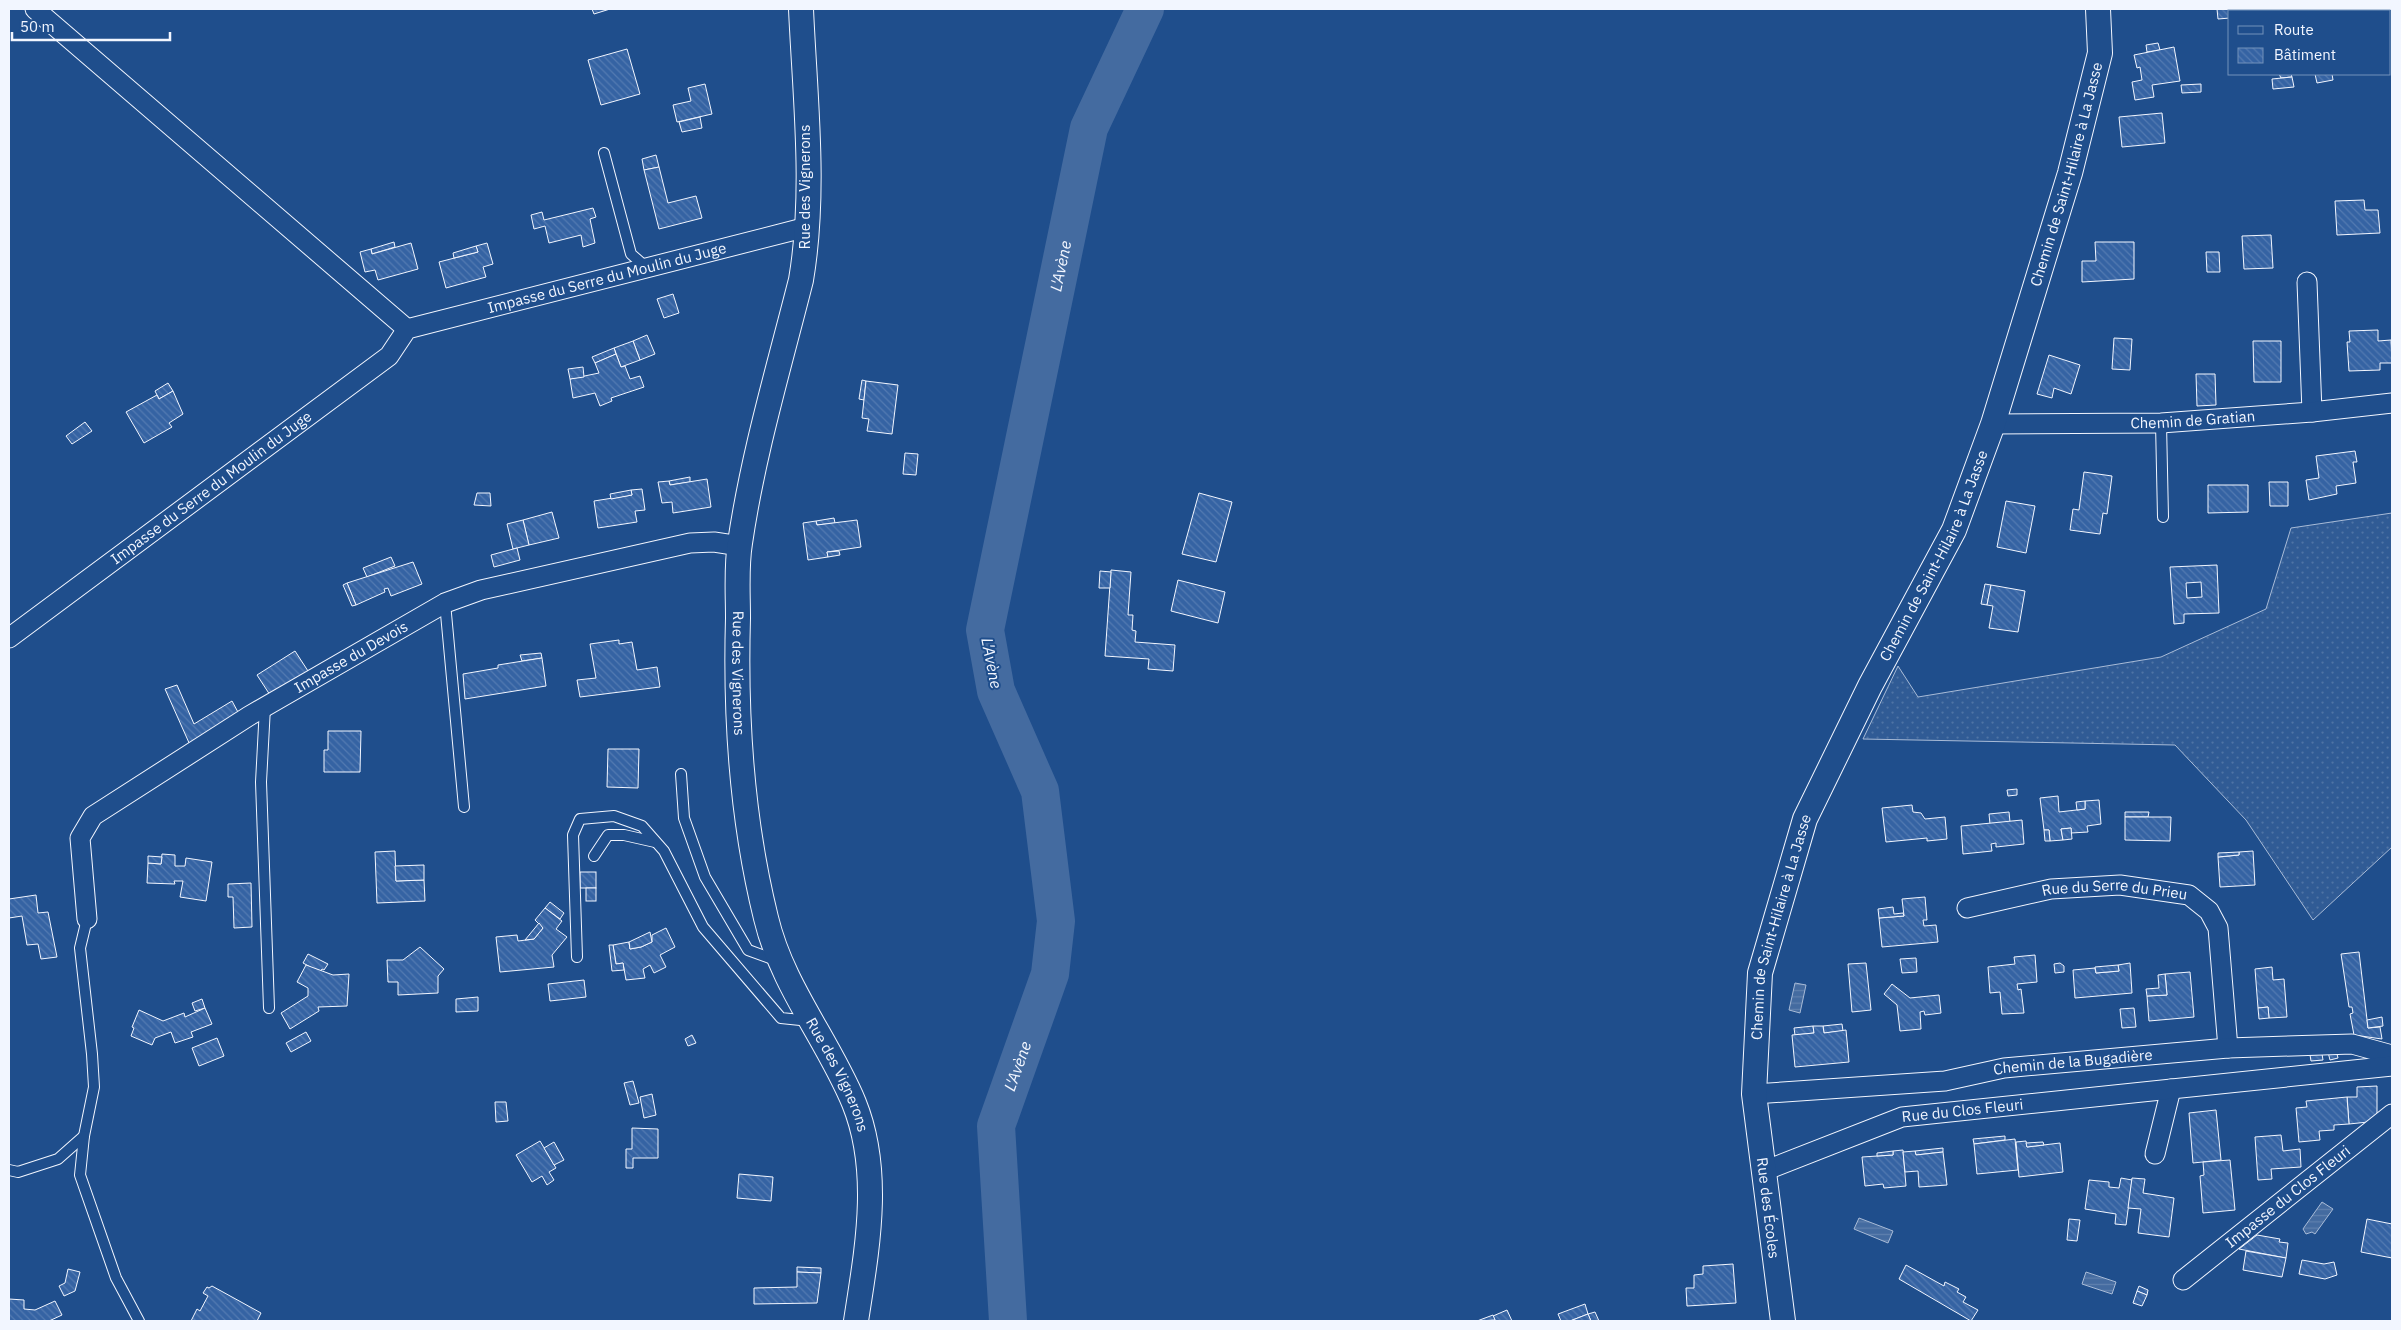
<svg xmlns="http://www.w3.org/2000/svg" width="2401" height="1330" font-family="'IBM Plex Sans',sans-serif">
<defs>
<pattern id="grass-dots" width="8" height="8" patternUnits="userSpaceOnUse" patternTransform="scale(1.25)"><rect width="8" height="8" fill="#305b95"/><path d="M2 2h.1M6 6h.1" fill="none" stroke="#4e73a5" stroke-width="1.8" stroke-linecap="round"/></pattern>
<pattern id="water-rules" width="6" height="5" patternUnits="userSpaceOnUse" patternTransform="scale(1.25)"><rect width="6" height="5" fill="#446ba0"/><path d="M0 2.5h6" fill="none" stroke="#5f81ae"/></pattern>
<pattern id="building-back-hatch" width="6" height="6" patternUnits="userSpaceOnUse" patternTransform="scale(1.25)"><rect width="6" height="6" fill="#3563a3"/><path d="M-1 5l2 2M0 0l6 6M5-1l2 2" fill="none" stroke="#537ab1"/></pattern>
</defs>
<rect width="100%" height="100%" fill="#1f4e8c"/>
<polygon fill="url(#grass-dots)" stroke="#a8bbd7" points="2392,513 2392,847 2313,920 2246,820 2175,745 1863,739 1898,666 1918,697 2161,657 2266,609 2291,528"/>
<g fill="url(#water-rules)" stroke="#a8bbd7">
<polygon points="1795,983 1806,985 1800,1013 1789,1010"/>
<polygon points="2322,1202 2333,1209 2315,1234 2312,1232 2306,1234 2303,1229 2305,1226"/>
<polygon points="1859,1218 1893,1231 1888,1243 1854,1229"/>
<polygon points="2086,1272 2116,1282 2112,1294 2082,1284"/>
</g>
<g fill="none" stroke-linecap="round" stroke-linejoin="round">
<path stroke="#446ba0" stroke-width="38" id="s1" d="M1008,1321L996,1126L1050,974L1056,921L1040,791L996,691L985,630L1089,128L1145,9"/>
</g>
<g fill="url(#building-back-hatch)" stroke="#f2f6ff" fill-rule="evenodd">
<polygon points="592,9 610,9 594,14"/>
<polygon points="2217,9 2255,9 2256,11 2230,11 2230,18 2218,19"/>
<polygon points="2158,43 2160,50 2147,52 2146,45"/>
<polygon points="2174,47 2180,81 2152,85 2154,97 2135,100 2132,82 2142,80 2140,67 2137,68 2134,55"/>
<polygon points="627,49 640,94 601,105 588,60"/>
<polygon points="2279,74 2291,74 2292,77 2281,78"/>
<polygon points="2315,74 2332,74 2333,80 2317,83"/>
<polygon points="2292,77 2294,87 2273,89 2272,79"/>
<polygon points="705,84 712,114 677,122 673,105 691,101 688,88"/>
<polygon points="2201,84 2201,92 2182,93 2181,85"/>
<polygon points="2162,113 2165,143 2122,147 2119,117"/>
<polygon points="700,117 702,128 682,132 679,122"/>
<polygon points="656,155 659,167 644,170 642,159"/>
<polygon points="659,167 668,203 696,196 702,218 659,229 644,170"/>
<polygon points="2364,200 2365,210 2378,210 2380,233 2337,235 2335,201"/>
<polygon points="593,208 596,217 590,219 595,243 583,247 581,235 549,243 545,226 534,229 531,215 542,212 544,220"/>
<polygon points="2271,235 2273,268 2244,269 2242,236"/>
<polygon points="394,242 395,247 372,254 371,249"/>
<polygon points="2095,242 2134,242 2134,279 2082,282 2082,261 2096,261"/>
<polygon points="411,243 418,269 378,280 375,270 365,272 360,252 371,249 372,254"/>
<polygon points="487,243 493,264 483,267 486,277 446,288 439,262 478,252 476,246"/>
<polygon points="476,246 478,252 454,258 453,253"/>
<polygon points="2206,252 2219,252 2220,272 2207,272"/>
<polygon points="673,294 679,313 664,318 657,299"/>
<polygon points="2378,330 2378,341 2391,340 2392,363 2380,363 2380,370 2349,371 2347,342 2350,342 2349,331"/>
<polygon points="647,335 655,354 640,360 633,341"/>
<polygon points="2114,338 2132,339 2130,370 2112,369"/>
<polygon points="633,341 640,360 621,367 614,348"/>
<polygon points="2253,341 2281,341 2281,382 2254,382"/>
<polygon points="614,348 616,354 595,363 592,357"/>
<polygon points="616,354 621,367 625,366 630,379 640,376 644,387 611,398 612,401 600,406 595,393 573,398 570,379 599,373 595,363"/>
<polygon points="2049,355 2080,365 2071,394 2054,388 2052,398 2037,394"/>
<polygon points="583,367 584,377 570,379 568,369"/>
<polygon points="2196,374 2215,374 2216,405 2197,406"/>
<polygon points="862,380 866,381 864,400 859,399"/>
<polygon points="866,381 898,385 892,434 867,431 869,419 862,418"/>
<polygon points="168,383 173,391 159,399 155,391"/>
<polygon points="173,391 183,414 169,423 172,427 144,443 126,412 157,395 159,399"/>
<polygon points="85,422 92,431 72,444 66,436"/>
<polygon points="2355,451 2357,462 2353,462 2356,483 2336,486 2337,494 2309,500 2306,480 2319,478 2316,456"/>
<polygon points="905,453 918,454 916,475 903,474"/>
<polygon points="2084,472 2112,476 2107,514 2103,513 2100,534 2070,530 2073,509 2079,510"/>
<polygon points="690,477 690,482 670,485 669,481"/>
<polygon points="707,479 711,507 673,513 672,502 662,503 658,482 669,481 670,485"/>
<polygon points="2269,482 2288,482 2288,506 2270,506"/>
<polygon points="2208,485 2248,485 2248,512 2208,513"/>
<polygon points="642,489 645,510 635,511 637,522 598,528 594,501 632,495 631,490"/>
<polygon points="631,490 632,495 611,499 610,494"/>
<polygon points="477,493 490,493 491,506 474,505"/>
<polygon points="1199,493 1232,502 1216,562 1182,554"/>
<polygon points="2006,501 2035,506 2026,553 1997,547"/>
<polygon points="552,512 559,538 529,545 523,520"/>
<polygon points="834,518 835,523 817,525 816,521"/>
<polygon points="523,520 529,545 513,549 507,524"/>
<polygon points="857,520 861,547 827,552 828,557 808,560 803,523 816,521 817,525"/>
<polygon points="517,548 520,560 494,567 491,555"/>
<polygon points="839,551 840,555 828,557 827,552"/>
<polygon points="391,557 395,566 367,577 363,568"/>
<polygon points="413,562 422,584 391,596 388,588 384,589 385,592 356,605 347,583"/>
<path d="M2217,565L2219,613L2184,614V623L2174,624L2170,567ZM2201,582L2202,597L2187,598L2186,583Z"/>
<polygon points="1111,570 1131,572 1128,615 1133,615 1132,630 1136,631 1135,642 1175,645 1173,671 1148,669 1149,659 1105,656"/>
<polygon points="1100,571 1111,572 1110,588 1099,588"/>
<polygon points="1178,580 1225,592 1218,623 1171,611"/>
<polygon points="347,583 356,605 352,606 343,585"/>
<polygon points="1985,584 1991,585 1987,605 1981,604"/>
<polygon points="1991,585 2025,591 2018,632 1989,628 1993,606 1987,605"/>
<polygon points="619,640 619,644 632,642 637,670 657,667 660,687 580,697 577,680 596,678 590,644"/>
<polygon points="295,651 308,671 270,695 257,675"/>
<polygon points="541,653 542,658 522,661 520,655"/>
<polygon points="542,658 546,686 465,699 463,674 498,668 498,665"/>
<polygon points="177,685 194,724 232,701 239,714 190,745 165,689"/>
<polygon points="328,731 361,731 360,772 324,772 324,750 328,750"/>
<polygon points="608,749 639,749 638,788 607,787"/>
<polygon points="2017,789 2017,795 2008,796 2007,790"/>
<polygon points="2058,796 2059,812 2085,809 2085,801 2099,800 2101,824 2087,826 2088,832 2071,833 2071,828 2061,829 2063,840 2050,841 2049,830 2044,830 2040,798"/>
<polygon points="2085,801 2085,809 2077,810 2076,802"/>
<polygon points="1912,805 1913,812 1921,813 1925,819 1945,817 1947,839 1927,841 1927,838 1886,842 1882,808"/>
<polygon points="2009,812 2010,822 1990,824 1989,814"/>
<polygon points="2125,812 2149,812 2148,817 2125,817"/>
<polygon points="2125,817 2171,817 2170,841 2125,840"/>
<polygon points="2022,820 2024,844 1996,847 1996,843 1991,844 1992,851 1963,854 1961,826"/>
<polygon points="2071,828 2072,839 2063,840 2061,829"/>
<polygon points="2044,830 2049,830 2050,841 2045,841"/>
<polygon points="395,851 396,881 424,880 425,901 377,903 375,852"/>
<polygon points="2253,851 2255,885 2220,887 2218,857 2239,855 2239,852"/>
<polygon points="2239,852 2239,855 2218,857 2218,853"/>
<polygon points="162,854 175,855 175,866 185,866 186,858 212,862 206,901 180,897 183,881 174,881 175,884 147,883 148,863 161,864"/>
<polygon points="148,856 162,857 161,864 148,863"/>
<polygon points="424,865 424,880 396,881 395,866"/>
<rect x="580" y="872" width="16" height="16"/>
<polygon points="251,883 252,927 234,928 233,897 228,897 228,884"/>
<rect x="586" y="888" width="10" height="13"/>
<polygon points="36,895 38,913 48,912 57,957 41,959 38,944 27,945 22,916 9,918 9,899"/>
<polygon points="1925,897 1927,920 1923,920 1924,926 1936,925 1938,942 1882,947 1879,918 1904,916 1902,899"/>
<polygon points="550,902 564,913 560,919 545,908"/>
<polygon points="1893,907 1894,914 1903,913 1904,916 1879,918 1878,909"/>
<polygon points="545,908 562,921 556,929 567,937 552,955 554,967 500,972 496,937 517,935 518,941 534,939 543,928 535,920"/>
<polygon points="539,923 543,928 534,939 525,940"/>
<polygon points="666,928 675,947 660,955 666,967 654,973 650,965 643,969 645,978 626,980 623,963 616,964 613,945 629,942 630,949 641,947 652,942 652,935"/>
<polygon points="650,932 652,942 641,947 630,949 629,942"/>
<polygon points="609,945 613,945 616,964 623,963 624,970 612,971"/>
<polygon points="420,947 444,969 438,976 438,993 398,995 398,982 388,982 387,960 403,960"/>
<polygon points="2359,952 2368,1028 2380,1027 2382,1039 2354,1035 2350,1014 2353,1013 2352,1007 2349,1007 2341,954"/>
<polygon points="308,954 328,964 324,970 322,969 320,972 303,963"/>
<polygon points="2035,955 2037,982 2017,984 2018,990 2021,989 2024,1013 2002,1014 2000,992 1990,993 1988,967 2015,964 2014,957"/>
<polygon points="1916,958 1917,972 1902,973 1900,959"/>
<polygon points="1866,963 1871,1010 1852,1012 1848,964"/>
<polygon points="2060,963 2064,966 2064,972 2055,973 2054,964"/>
<polygon points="2130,963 2132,993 2075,998 2073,970 2095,968 2096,973 2119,971 2118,965"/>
<polygon points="306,965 333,975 349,974 347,1006 318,1007 319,1011 290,1029 281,1013 308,996 308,988 297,982"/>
<polygon points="2118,965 2119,971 2096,973 2095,967"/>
<polygon points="2272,967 2273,980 2284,979 2287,1017 2269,1018 2268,1007 2258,1008 2255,969"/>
<polygon points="2190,972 2194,1017 2149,1021 2147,996 2167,995 2165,974"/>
<polygon points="2165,974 2167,995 2147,996 2146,989 2159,988 2158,975"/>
<polygon points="584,980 586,997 550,1001 548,984"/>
<polygon points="1892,984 1910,998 1939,995 1941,1013 1925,1015 1924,1011 1920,1012 1921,1029 1900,1031 1897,1005 1884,994"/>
<polygon points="478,997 478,1011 456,1012 456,999"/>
<polygon points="202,999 205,1008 195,1011 192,1003"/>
<polygon points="2268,1007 2269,1018 2259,1019 2258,1008"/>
<polygon points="205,1008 212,1024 191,1032 193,1037 175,1043 171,1032 155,1038 152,1045 131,1036 134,1028 132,1027 139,1010 163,1021 184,1013 185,1017"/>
<polygon points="2134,1008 2136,1027 2122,1028 2120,1009"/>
<polygon points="2382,1017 2383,1026 2368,1028 2367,1020"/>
<polygon points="1842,1024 1843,1031 1824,1033 1823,1026"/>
<polygon points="1813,1026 1814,1033 1795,1035 1794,1028"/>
<polygon points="1813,1026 1823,1026 1824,1033 1846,1030 1849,1062 1795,1067 1792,1035 1814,1033"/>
<polygon points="306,1032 311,1041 291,1052 286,1043"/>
<polygon points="692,1035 696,1043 688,1046 685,1039"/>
<polygon points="217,1038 224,1056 199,1066 192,1048"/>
<polygon points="2336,1050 2338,1058 2330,1060 2328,1052"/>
<polygon points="2322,1054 2323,1060 2311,1061 2310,1055"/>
<polygon points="633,1081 639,1103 630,1105 624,1083"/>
<polygon points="2377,1086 2377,1116 2368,1122 2349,1124 2347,1097 2357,1097 2357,1087"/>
<polygon points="652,1094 656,1115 644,1118 640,1097"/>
<polygon points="2347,1097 2349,1124 2334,1125 2334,1130 2319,1131 2320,1140 2299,1142 2296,1108 2307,1107 2306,1101"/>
<polygon points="495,1102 506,1102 508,1121 496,1122"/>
<polygon points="2216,1110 2221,1160 2193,1163 2189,1113"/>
<polygon points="632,1128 658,1129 658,1158 633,1158 633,1168 626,1168 626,1149 632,1149"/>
<polygon points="2281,1135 2283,1151 2300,1149 2301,1167 2271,1169 2272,1179 2258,1180 2255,1137"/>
<polygon points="2005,1136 2005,1140 1974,1144 1973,1139"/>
<polygon points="2015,1139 2018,1170 1977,1174 1974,1144"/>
<polygon points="540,1141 556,1168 549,1172 554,1180 547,1185 542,1176 532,1182 516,1155"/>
<polygon points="2026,1141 2027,1147 2060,1143 2063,1172 2019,1177 2016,1142"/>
<polygon points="554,1142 564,1160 554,1165 544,1148"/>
<polygon points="2043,1142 2044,1145 2027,1147 2026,1143"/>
<polygon points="1943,1148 1943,1152 1916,1155 1915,1151"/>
<polygon points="1903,1150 1906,1186 1884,1188 1883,1184 1865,1186 1862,1157 1893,1155 1893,1151"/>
<polygon points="1893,1151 1893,1155 1877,1156 1877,1153"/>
<polygon points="1915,1151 1916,1155 1943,1152 1947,1185 1919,1187 1918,1171 1905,1172 1903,1152"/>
<polygon points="2230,1160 2235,1210 2203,1213 2200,1176 2204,1175 2203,1162"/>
<polygon points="739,1174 773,1177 771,1201 737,1198"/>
<polygon points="2121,1178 2132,1180 2126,1225 2115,1224 2116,1214 2085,1209 2089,1180 2109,1182 2109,1187 2119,1188"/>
<polygon points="2132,1178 2145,1179 2143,1193 2174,1198 2169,1237 2138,1233 2141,1209 2128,1208"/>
<polygon points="2069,1219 2080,1220 2077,1241 2067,1240"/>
<polygon points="2367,1219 2392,1224 2392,1258 2361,1252"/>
<polygon points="2257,1235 2280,1239 2279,1242 2288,1243 2286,1258 2239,1249"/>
<polygon points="2246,1251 2286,1258 2282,1277 2243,1270"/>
<polygon points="2302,1260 2324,1264 2334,1262 2337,1275 2325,1279 2299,1274"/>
<polygon points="1733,1264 1736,1303 1687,1306 1686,1288 1694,1288 1694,1275 1703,1274 1703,1266"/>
<polygon points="1906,1265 1944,1286 1945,1282 1959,1289 1957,1292 1966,1297 1963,1302 1978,1310 1971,1321 1899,1279"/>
<polygon points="797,1267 821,1268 821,1273 797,1272"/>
<polygon points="68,1269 80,1272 75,1291 64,1296 59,1286 65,1283"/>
<polygon points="797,1272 821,1273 817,1303 754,1304 754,1288 797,1287"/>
<polygon points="212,1286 261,1313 257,1321 191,1321 197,1309 200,1311 208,1296 203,1293 207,1287 209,1288"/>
<polygon points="2139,1286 2148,1290 2147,1295 2137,1291"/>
<polygon points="2137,1291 2147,1295 2142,1306 2133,1303"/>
<polygon points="9,1299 24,1300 24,1309 35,1310 55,1301 62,1315 49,1321 9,1321"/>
<polygon points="1585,1304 1588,1314 1570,1321 1561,1321 1558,1314"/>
<polygon points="1507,1310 1512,1321 1493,1321 1495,1320 1493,1316"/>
<polygon points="1595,1312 1599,1321 1591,1321 1588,1314"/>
<polygon points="1588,1314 1591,1321 1570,1321"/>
<polygon points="1493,1315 1495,1320 1477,1321"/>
</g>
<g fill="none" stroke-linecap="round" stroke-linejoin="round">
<defs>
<g id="service">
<polyline points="604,153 631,254 647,268"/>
<polyline points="2161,423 2163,517"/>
<polyline points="445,603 464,807"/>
<polyline points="265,707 261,782 269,1008"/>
<polyline points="681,774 684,818 705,877 748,950 778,961"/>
<polyline points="594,856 608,835 624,835 655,842"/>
<polyline points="87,919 80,948 92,1054 94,1087 84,1136 80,1175 116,1278 139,1321"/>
<polyline points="577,957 573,835 580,819 614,816 642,826 664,851 703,927 781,1018 810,1021"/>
<polyline points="9,1170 18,1172 58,1159 84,1136"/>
</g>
<g id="minor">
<polyline points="35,9 407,329"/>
<polyline points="2307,282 2312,412"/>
<path id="s2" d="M1993,424L2161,423L2312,412L2392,403"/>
<path id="s3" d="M9,638L389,356L407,329L807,227"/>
<path id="s4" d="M1967,908L2051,889L2120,885L2189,895L2209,911L2218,928L2228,1048"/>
<path id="s5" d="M87,919L80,838L93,816L249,716L445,603L481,590L690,543L714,542L740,546"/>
<path id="s6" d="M1754,1094L1945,1081L2004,1068L2228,1048L2352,1044L2392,1055"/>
<polyline points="2155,1154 2171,1089"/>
<path id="s7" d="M1764,1171L1902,1117L2392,1066"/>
<path id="s8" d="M2183,1280L2392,1114"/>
</g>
<g id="tertiary">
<path id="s9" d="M801,9C805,98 816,191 801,280C779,367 753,454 740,543C736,567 738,593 738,618C735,719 742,821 766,918C782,986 828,1040 854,1103C882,1172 867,1249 856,1321"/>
<path id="s10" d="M1783,1321L1754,1094L1760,973L1805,819L1870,686L1954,530L1993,424L2070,173L2100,53L2098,9"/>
</g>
</defs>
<use href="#service" stroke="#f2f6ff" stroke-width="12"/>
<use href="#minor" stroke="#f2f6ff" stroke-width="21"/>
<use href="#tertiary" stroke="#f2f6ff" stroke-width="26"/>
<use href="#service" stroke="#1f4e8c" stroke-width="10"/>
<use href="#minor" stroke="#1f4e8c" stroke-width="19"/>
<use href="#tertiary" stroke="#1f4e8c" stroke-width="24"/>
</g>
<g text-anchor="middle" stroke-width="4" stroke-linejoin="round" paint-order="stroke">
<g font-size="15" fill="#f2f6ff" stroke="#1f4e8c">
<text dy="5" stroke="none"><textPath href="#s10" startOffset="1209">Chemin de Saint-Hilaire à La Jasse</textPath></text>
<text transform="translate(805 187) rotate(-90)" y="5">Rue des Vignerons</text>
<text dy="5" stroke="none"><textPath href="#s3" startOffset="712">Impasse du Serre du Moulin du Juge</textPath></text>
<text dy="5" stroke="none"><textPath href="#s2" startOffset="200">Chemin de Gratian</textPath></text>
<text dy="5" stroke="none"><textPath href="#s3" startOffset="252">Impasse du Serre du Moulin du Juge</textPath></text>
<text dy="5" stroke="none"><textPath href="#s10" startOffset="804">Chemin de Saint-Hilaire à La Jasse</textPath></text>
<text dy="5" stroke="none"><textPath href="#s5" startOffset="410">Impasse du Devois</textPath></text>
<text dy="5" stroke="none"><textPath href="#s9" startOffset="672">Rue des Vignerons</textPath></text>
<text dy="5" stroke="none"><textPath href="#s4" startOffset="150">Rue du Serre du Prieu</textPath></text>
<text dy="5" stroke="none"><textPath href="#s10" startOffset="399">Chemin de Saint-Hilaire à La Jasse</textPath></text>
<text dy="5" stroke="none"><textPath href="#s6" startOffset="321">Chemin de la Bugadière</textPath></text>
<text dy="5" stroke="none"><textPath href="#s9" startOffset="1092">Rue des Vignerons</textPath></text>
<text dy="5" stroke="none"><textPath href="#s7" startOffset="209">Rue du Clos Fleuri</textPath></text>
<text dy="5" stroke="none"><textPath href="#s8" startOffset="134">Impasse du Clos Fleuri</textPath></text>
<text transform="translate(1768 1208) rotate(83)" y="5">Rue des Écoles</text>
</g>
<g font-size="16" font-style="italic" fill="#f2f6ff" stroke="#1f4e8c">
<text dy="6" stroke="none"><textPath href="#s1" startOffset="1084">L'Avène</textPath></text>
<text transform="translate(992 663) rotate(79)" y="6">L'Avène</text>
<text dy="6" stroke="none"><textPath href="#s1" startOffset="259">L'Avène</textPath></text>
</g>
</g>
<rect width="2401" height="1330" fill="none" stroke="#f2f6ff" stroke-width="20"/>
<rect x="2228" y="10" width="162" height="65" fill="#1f4e8c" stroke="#7391ba"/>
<rect x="2238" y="26" width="25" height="8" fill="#1f4e8c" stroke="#7391ba"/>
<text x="2274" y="35" font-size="15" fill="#f2f6ff">Route</text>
<rect x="2238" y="48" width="25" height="15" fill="url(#building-back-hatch)" stroke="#7391ba"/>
<text x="2274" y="60" font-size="15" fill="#f2f6ff">Bâtiment</text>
<path d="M12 32v8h158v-8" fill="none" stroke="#f2f6ff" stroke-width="2.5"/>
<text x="20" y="32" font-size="15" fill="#f2f6ff" stroke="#1f4e8c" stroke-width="4" paint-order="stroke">50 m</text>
</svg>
